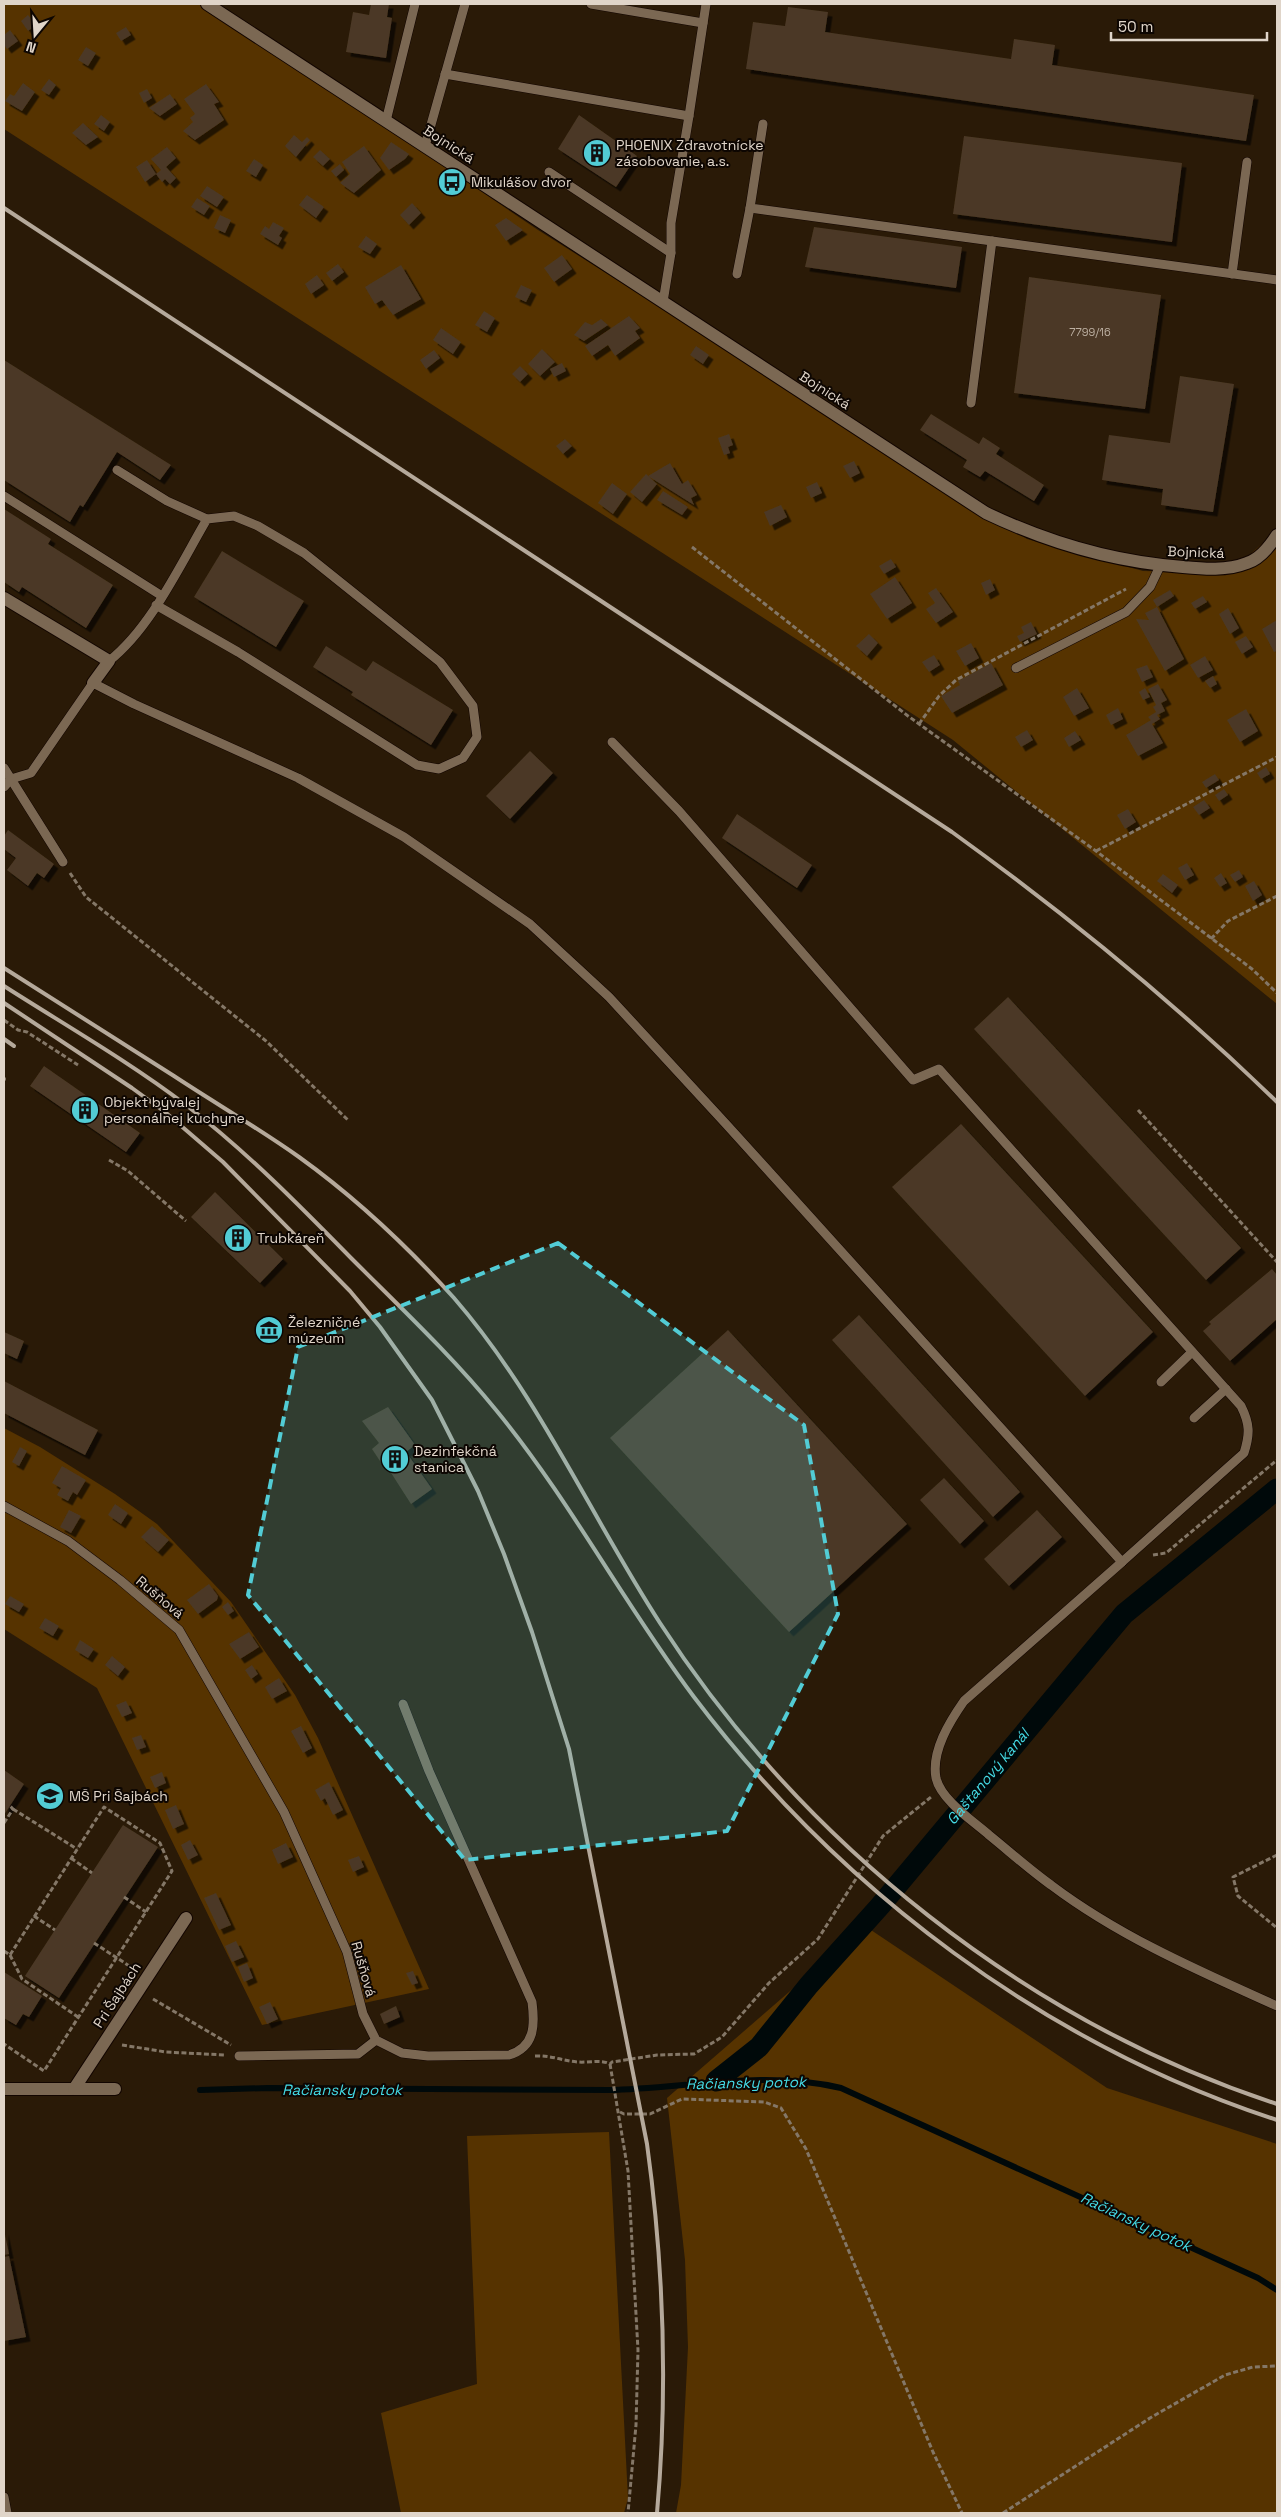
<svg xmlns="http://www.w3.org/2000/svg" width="1281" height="2517" font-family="'Space Grotesk',sans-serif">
<defs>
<filter id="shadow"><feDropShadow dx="4.5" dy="4.5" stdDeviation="0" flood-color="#0009"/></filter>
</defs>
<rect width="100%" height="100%" fill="#2a1a07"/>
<g fill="#563300">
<polygon points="4,4 205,4 538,230 1027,539 1143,571 1230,573 1277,530 1277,1004 953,740 4,129"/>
<polygon points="4,1428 40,1447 115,1494 157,1524 231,1602 295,1695 318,1738 429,1989 262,2025 97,1688 4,1629"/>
<polygon points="865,1926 1107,2088 1277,2144 1277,2513 676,2513 681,2485 688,2347 685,2260 667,2098"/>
<polygon points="609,2132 628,2498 624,2513 401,2513 381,2413 477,2384 467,2136"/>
</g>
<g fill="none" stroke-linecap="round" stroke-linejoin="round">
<path stroke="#00090a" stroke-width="6" d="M200,2090L268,2088L609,2090C686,2088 765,2070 841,2088L1258,2278L1277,2290"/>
<path stroke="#00090a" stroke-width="21" id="s1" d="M716,2081L759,2047L809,1985L880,1906L1124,1614L1277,1489"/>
</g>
<g fill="#4b3925" filter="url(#shadow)">
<polygon points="371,4 389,4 387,17 392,18 386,58 346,52 353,12 369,15"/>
<polygon points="788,7 828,12 825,32 1011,59 1014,39 1055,45 1052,65 1254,95 1246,141 746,69 753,22 785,26"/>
<polygon points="28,15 36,25 28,31 21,21"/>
<polygon points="126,27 131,35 121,41 116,33"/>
<polygon points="10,30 18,41 7,49 4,45 4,35"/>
<polygon points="86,47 96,53 88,66 78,60"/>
<polygon points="49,79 56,85 49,95 41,90"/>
<polygon points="23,83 35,92 22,111 5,101 10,94 14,96"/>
<polygon points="206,84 219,102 214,104 224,120 195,140 183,131 193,122 190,118 195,114 184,99"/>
<polygon points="147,89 152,98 144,103 139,93"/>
<polygon points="170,94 177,104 160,116 149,108"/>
<polygon points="101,115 110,122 104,131 94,124"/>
<polygon points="579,115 637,156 616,187 558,149"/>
<polygon points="83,123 98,137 86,145 72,133"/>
<polygon points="294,135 302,142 307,137 310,140 296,157 285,146"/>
<polygon points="964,136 1182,163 1172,242 953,214"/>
<polygon points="391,142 409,154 405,159 389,170 380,158"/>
<polygon points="364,146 381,170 354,193 340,183 350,174 342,162"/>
<polygon points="167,147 176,158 166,167 176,178 170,184 165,179 162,182 156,174 161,170 151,159"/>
<polygon points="320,150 330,159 323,166 313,157"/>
<polygon points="254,159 263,165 256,177 246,171"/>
<polygon points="147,160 156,174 145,182 136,167"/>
<polygon points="340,164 344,170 336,177 331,171"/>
<polygon points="207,186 224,197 217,207 200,196"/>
<polygon points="307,195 324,207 316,218 299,205"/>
<polygon points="197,198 210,206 204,215 191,207"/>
<polygon points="412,203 421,213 409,225 400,215"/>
<polygon points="220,215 231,220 225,233 214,228"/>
<polygon points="506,218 523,230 506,241 495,225"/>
<polygon points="273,222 284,228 279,236 282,238 278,245 260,234 265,226 269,229"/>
<polygon points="814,227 962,247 956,288 805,267"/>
<polygon points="366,236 377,244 370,254 358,247"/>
<polygon points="562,255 572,269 554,282 544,268"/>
<polygon points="338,264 344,272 332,281 326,273"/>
<polygon points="401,265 421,299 393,315 382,300 375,304 365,287"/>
<polygon points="317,275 324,285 311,294 305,284"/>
<polygon points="1029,277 1161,295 1145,409 1014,393"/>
<polygon points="521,285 532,290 526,302 515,297"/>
<polygon points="484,311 495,318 487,332 475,325"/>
<polygon points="629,316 640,328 635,331 640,338 615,356 608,345 592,356 585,346"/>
<polygon points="601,319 608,325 584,341 574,335 585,322 592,325"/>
<polygon points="441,328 461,342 453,354 433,340"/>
<polygon points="696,346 709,355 703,364 690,355"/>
<polygon points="542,349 555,362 540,376 528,364"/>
<polygon points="434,350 440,358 426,369 420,360"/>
<polygon points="4,360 171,465 160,480 117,452 83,507 80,505 70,522 4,480"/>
<polygon points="562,363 566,371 554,377 550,369"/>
<polygon points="520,366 528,374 520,382 512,374"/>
<polygon points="1180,376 1234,384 1213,512 1161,505 1163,489 1102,480 1109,435 1170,443"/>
<polygon points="931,414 979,444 983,437 1000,448 996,454 1044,485 1034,501 985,471 980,477 963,467 967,460 920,430"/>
<polygon points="729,434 733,445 728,447 730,453 724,455 718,438"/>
<polygon points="565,439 572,446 563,454 556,446"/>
<polygon points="854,461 860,473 850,478 843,466"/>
<polygon points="670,463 682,484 688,480 697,495 691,498 694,505 648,476"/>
<polygon points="646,474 657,484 642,502 630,492"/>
<polygon points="817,482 822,493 811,498 806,487"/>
<polygon points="612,483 627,494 613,514 598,503"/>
<polygon points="663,491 688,507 682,515 657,500"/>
<polygon points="781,505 787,517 770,526 764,512"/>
<polygon points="4,509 51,539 48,544 113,585 86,628 22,587 19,592 4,582"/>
<polygon points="222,551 304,601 276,647 194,597"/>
<polygon points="891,559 896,567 884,574 879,566"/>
<polygon points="895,577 912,603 887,619 870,594"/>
<polygon points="990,579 995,590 986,595 981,583"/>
<polygon points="936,588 953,612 936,623 926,609 935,603 928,593"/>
<polygon points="1170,590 1174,596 1157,607 1153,600"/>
<polygon points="1203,596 1207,602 1195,609 1191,603"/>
<polygon points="1157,607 1184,659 1165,671 1136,619 1149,620 1145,613"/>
<polygon points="1228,608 1239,628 1230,634 1219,614"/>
<polygon points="1277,620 1277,651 1274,652 1262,629"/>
<polygon points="1031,622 1037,634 1020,642 1017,636 1024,633 1021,627"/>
<polygon points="869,634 878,643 867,656 856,646"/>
<polygon points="1246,636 1253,647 1242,654 1235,642"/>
<polygon points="971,643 979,658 965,666 956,651"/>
<polygon points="326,646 366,671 373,661 453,710 431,745 351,695 353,692 313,667"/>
<polygon points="934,655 940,665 929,672 922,662"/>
<polygon points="1205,656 1213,670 1198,678 1190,665"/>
<polygon points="991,663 1003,685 952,713 941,696 960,685 958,681"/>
<polygon points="1147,665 1153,677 1142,682 1136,669"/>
<polygon points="1213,676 1217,684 1210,688 1205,681"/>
<polygon points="1158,684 1167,700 1161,703 1165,711 1157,715 1160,719 1152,724 1163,743 1138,756 1126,735 1151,720 1148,717 1156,712 1153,707 1156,705 1148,689"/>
<polygon points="1077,688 1089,708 1074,716 1063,697"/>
<polygon points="1145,688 1150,697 1143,700 1139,692"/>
<polygon points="1118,708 1123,719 1111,725 1106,715"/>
<polygon points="1246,709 1258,731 1240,742 1227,720"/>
<polygon points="1027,730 1033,740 1021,747 1015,737"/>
<polygon points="1075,731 1081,740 1069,747 1064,738"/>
<polygon points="530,751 553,773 510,819 486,796"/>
<polygon points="1266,767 1270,774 1261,779 1257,773"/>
<polygon points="1215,774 1219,780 1206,788 1202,782"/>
<polygon points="1224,789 1228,795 1219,801 1215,795"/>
<polygon points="1204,800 1210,808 1199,815 1193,807"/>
<polygon points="1128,809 1136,822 1125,829 1117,815"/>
<polygon points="737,814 812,865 797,888 722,838"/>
<polygon points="8,830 54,864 44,878 37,873 28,886 7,870 16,858 4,849 4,836"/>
<polygon points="1187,863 1194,875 1185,880 1178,868"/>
<polygon points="1239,870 1243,877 1235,882 1230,875"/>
<polygon points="1221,873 1227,883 1220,887 1214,878"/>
<polygon points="1163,874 1178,885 1172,893 1157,881"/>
<polygon points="1254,881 1262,895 1253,901 1245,886"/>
<polygon points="1008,997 1241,1248 1206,1280 974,1029"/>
<polygon points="44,1066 140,1133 126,1152 30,1086"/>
<polygon points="961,1124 1153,1332 1085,1396 892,1187"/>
<polygon points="215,1192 283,1259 260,1283 191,1217"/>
<polygon points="1272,1269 1277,1275 1277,1319 1230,1361 1203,1331 1211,1324 1209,1322"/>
<polygon points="859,1315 1020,1492 993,1517 832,1340"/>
<polygon points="728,1330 907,1524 789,1632 610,1438"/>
<polygon points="4,1332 24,1341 17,1359 4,1353"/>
<polygon points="4,1381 98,1430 85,1455 4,1413"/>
<polygon points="388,1407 415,1445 406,1452 432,1489 411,1504 386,1465 384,1467 372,1449 379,1443 362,1421"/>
<polygon points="20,1447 27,1451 19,1466 12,1462"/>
<polygon points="62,1466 86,1480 77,1495 73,1492 68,1501 57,1495 61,1488 52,1483"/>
<polygon points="944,1478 984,1521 960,1544 920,1500"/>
<polygon points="115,1504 128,1513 121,1524 108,1515"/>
<polygon points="69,1510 81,1516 71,1533 60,1527"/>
<polygon points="1037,1510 1062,1537 1009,1586 984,1559"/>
<polygon points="152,1526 169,1540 158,1552 141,1537"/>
<polygon points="209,1584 218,1596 217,1600 198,1614 187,1600"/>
<polygon points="10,1596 24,1604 19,1612 5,1604"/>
<polygon points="228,1602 234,1611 228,1615 222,1607"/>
<polygon points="45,1618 59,1626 53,1636 39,1628"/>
<polygon points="249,1632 259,1647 240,1659 229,1644"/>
<polygon points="80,1640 94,1649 88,1658 75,1650"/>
<polygon points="112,1656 125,1667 118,1676 105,1665"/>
<polygon points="252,1665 258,1674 251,1679 245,1670"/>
<polygon points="279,1678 287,1691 272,1699 265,1687"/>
<polygon points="126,1701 132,1713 122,1717 116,1705"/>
<polygon points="301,1726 312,1748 303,1753 291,1731"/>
<polygon points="141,1735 146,1747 137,1750 132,1738"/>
<polygon points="4,1770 24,1784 4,1815"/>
<polygon points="162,1772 166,1783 155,1788 150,1777"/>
<polygon points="329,1782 343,1810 333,1815 325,1798 321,1801 315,1790"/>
<polygon points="176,1805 184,1824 173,1829 165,1810"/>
<polygon points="123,1825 158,1847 59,1998 25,1976"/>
<polygon points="190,1840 198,1855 188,1860 181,1845"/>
<polygon points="286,1843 293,1857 278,1864 272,1850"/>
<polygon points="359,1856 364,1867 353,1872 348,1860"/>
<polygon points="216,1893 231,1925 219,1930 204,1898"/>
<polygon points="236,1941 244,1957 232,1962 225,1946"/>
<polygon points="247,1963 253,1978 244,1982 238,1967"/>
<polygon points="413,1971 418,1983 412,1985 406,1973"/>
<polygon points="4,1972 42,1996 29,2017 23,2014 16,2025 4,2018"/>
<polygon points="270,2002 278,2019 267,2024 259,2007"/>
<polygon points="396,2006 400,2017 384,2024 380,2014"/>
<polygon points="4,2230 9,2254 4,2255"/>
<polygon points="9,2256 26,2337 4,2341 4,2257"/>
</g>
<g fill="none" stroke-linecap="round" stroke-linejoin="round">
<defs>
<g id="service">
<polyline points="591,4 703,23"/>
<polyline points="445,74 689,116 671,223 671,253"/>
<polyline points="689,116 706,4"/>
<polyline points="386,121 415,4"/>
<polyline points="763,124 750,208 992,241"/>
<polyline points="425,146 465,4"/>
<polyline points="549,172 671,253 663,302"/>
<polyline points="737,274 750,208"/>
<polyline points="1232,274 1247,162"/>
<polyline points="971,403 992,241 1277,280"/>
<polyline points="117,470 167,501 207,519"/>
<polyline points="4,496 162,596"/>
<path d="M109,661C151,628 180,565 207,519L234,516L258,526L304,553L440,662L473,706L477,737L463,758L439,769L417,765L238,652L156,605"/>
<polyline points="1016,668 1126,612 1150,587 1160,566"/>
<path d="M612,742L679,811L913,1080L939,1069L1241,1406C1250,1424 1250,1434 1244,1453L1122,1562"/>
<polyline points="4,768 63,862"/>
<path d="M4,787L11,779L31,773L93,683L134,704L298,778L404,837L530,924L609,997L726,1124L1122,1562L964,1701C950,1721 931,1751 936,1778C941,1800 973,1821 989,1835C1010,1852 1030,1870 1051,1885C1120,1937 1199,1971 1277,2006"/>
<polyline points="1161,1382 1192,1352"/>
<polyline points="1194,1418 1226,1389"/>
<path d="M4,1506L68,1541L120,1580L179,1630L284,1812L347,1952L363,2014L376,2040L402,2053L428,2056L509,2055C535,2047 535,2025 532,2002L429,1771L403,1704"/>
<polyline points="239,2056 358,2054 376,2040"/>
<polyline points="4,2497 7,2513"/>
</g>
<g id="minor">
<path d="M207,4L986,513C1049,543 1113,562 1183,567C1204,569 1227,571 1247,563C1260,559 1270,546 1277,535"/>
<polyline points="4,598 109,661 93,683"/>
<polyline points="4,2089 74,2089 186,1918"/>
<polyline points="74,2089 115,2089"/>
</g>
</defs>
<use href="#service" stroke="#120500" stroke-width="10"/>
<use href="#minor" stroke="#120500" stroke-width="14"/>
<g stroke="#847767" stroke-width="3" stroke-dasharray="5 2.5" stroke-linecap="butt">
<polyline points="692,547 908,716 1096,851 1252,969 1277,993"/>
<polyline points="919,724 939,696 956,680 1126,589"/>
<polyline points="1096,851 1277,757"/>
<polyline points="70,873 86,897 266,1041 349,1121"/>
<polyline points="1211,939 1228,921 1277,896"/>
<polyline points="4,1020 18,1030 27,1032 78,1065"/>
<polyline points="4,1079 6,1079"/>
<polyline points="1138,1110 1277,1262"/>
<polyline points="109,1160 128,1171 186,1221"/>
<polyline points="1153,1555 1166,1553 1277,1460"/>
<polyline points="13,1809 77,1849"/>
<polyline points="4,1823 13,1809 10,1806"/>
<polyline points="1277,1855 1233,1877 1238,1896 1277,1928"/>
<polyline points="71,1858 92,1873"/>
<polyline points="124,1897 146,1912"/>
<polyline points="34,1916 55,1930"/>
<polyline points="94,1943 134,1969"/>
<polyline points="4,1951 10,1955 104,1807 160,1843 172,1871 44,2071 4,2044"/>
<polyline points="10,1955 22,1979 78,2017"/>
<polyline points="153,1999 231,2045"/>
<polyline points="122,2045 166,2052 226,2055"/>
<path d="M535,2056C551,2055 563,2061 578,2062C588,2063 601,2059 610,2064L612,2062L657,2055L694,2054L722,2037L769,1983L818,1939L883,1836L931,1797"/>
<polyline points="610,2064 628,2171 638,2350 636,2425 628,2513"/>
<polyline points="620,2112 624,2114 650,2114 682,2099 764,2102 781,2108 806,2149 933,2452 962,2513"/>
<polyline points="1003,2513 1150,2418 1225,2375 1253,2367 1277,2366"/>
</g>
<use href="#service" stroke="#7b6853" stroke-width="9"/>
<use href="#minor" stroke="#7b6853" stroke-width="12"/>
<g stroke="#b5a99b" stroke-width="4">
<path d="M4,208L952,832C1067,915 1175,1003 1277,1102"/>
<path d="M4,968C60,1004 117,1040 174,1076C215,1103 258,1128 299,1157C356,1198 407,1246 454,1298C539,1396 590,1515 660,1623C803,1844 1027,2022 1277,2104"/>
<path d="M4,986C65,1025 128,1061 186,1105C246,1151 299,1205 352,1259C401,1308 452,1356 496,1410C570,1500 624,1604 694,1697C840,1890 1046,2045 1277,2120"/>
<path d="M4,1003L132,1088L165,1112L223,1162L350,1291L380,1327L432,1400L478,1491L504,1554L532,1632L569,1749L647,2144C664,2267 668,2389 657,2513"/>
<polyline points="4,1039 14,1046"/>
</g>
</g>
<path fill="#52ccd5" fill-opacity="0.2" stroke="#52ccd5" stroke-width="4" stroke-dasharray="10 6" stroke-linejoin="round" d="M558,1243L804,1425L838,1614L727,1831L465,1860L248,1595L298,1347Z"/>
<defs>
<symbol id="building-disc" viewBox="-11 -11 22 22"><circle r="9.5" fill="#52ccd5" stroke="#0d0602"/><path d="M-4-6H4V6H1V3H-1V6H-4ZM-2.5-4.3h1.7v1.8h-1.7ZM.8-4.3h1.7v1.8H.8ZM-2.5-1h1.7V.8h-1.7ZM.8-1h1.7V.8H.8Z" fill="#111"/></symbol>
<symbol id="bus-disc" viewBox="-11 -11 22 22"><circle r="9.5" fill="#52ccd5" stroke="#0d0602"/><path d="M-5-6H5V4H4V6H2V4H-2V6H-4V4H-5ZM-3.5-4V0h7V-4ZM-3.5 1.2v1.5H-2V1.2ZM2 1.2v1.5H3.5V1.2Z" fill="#111"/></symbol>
<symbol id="museum-disc" viewBox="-11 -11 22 22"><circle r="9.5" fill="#52ccd5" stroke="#0d0602"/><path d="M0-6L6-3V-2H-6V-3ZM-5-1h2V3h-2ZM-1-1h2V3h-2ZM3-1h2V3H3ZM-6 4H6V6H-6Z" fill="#111"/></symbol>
<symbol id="school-disc" viewBox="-11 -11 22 22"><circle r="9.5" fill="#52ccd5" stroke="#0d0602"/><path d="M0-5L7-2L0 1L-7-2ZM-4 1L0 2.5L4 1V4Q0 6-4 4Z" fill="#111"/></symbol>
</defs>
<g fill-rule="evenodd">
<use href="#building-disc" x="581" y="137" width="32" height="32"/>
<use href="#bus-disc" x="436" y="166" width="32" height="32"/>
<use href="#building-disc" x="69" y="1094" width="32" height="32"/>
<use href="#building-disc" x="222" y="1222" width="32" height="32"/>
<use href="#museum-disc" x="253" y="1314" width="32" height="32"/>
<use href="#building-disc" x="379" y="1443" width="32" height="32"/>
<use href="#school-disc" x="34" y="1780" width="32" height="32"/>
</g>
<g text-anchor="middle" stroke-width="4" stroke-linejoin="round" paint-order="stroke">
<g font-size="11" fill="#bbaea0">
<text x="1090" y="336">7799/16</text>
</g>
<g font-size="14" fill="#e0d5c9" stroke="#0d0602">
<text transform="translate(449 144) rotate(33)" y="5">Bojnická</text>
<text transform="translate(825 390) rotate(33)" y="5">Bojnická</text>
<text transform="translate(1196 552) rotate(2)" y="5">Bojnická</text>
<text transform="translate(160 1597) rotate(40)" y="5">Rušňová</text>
<text transform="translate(364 1969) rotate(74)" y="5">Rušňová</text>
<text transform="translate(117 1995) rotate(-57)" y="5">Pri Šajbách</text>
</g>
<g font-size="14" fill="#e0d5c9" stroke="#0d0602" text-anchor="start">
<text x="616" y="150">PHOENIX Zdravotnícke<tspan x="616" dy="16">zásobovanie, a.s.</tspan></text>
<text x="471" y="187">Mikulášov dvor</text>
<text x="104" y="1107">Objekt bývalej<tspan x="104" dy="16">personálnej kuchyne</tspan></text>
<text x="257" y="1243">Trubkáreň</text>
<text x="288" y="1327">Železničné<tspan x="288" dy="16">múzeum</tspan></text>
<text x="414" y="1456">Dezinfekčná<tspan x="414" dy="16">stanica</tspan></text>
<text x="69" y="1801">MŠ Pri Šajbách</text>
</g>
<g font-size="15" font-style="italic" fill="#44d9e4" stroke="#0d0602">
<text dy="5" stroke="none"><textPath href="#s1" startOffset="409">Gaštanový kanál</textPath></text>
<text transform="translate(746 2083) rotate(-1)" y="5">Račiansky potok</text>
<text x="342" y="2095">Račiansky potok</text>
<text transform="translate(1136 2222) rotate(25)" y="5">Račiansky potok</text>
</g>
</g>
<rect width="1281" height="2517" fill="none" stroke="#e0d5c9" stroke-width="10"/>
<g transform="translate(35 35) rotate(198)" stroke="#0d0602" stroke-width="4" paint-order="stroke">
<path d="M0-4L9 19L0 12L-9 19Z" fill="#e0d5c9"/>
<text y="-8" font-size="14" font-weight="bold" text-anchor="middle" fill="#e0d5c9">N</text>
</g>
<path d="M1111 32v8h156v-8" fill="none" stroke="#e0d5c9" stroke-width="2.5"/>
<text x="1118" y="32" font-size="15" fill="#e0d5c9" stroke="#0d0602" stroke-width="4" paint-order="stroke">50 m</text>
</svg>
